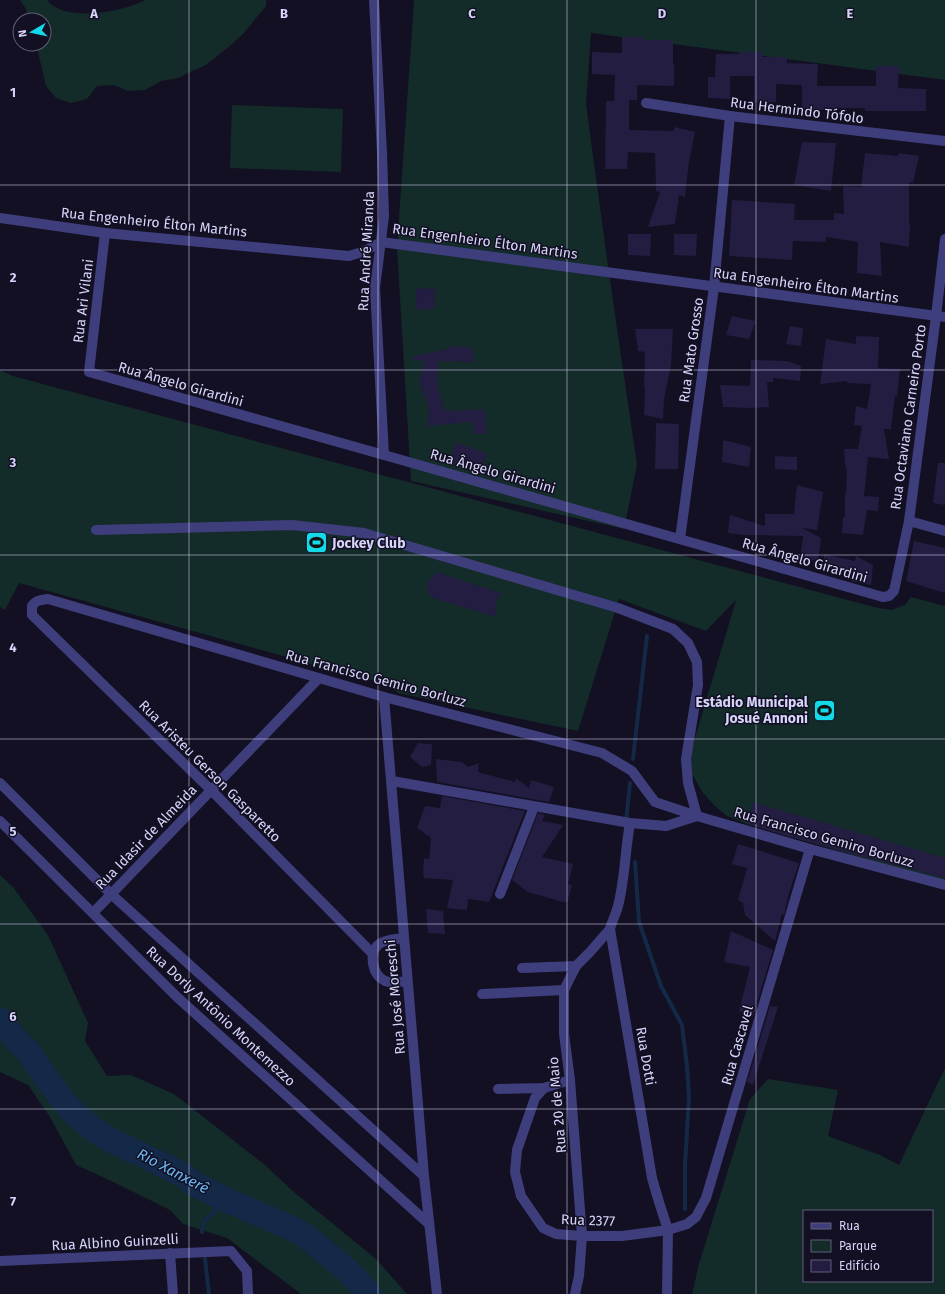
<svg xmlns="http://www.w3.org/2000/svg" width="945" height="1294" font-family="'Fira Sans',sans-serif">
<rect width="100%" height="100%" fill="#121022"/>
<g fill="#132b29" fill-rule="evenodd">
<path d="M20,0H47C64,23 123,12 145,0H266V6L243,34L231,45L206,65L192,71L178,78L161,81L145,90L128,91L113,85L97,86L87,99L71,103L56,98L46,86L36,44H44V20H29L26,9Z"/>
<polygon points="414,0 945,0 945,80 591,33 586,104 609,273 637,465 624,529 411,481 397,248"/>
<polygon points="232,105 343,109 341,172 230,168"/>
<polygon points="0,370 13,376 874,607 891,610 905,605 911,597 945,606 945,882 747,824 727,816 715,806 703,793 692,774 689,758 736,600 706,631 619,599 578,731 398,693 386,681 370,680 19,583 5,610 0,607"/>
<polygon points="0,875 13,887 48,935 88,1023 85,1041 107,1076 131,1075 174,1094 265,1165 294,1192 376,1259 407,1294 301,1294 227,1238 183,1224 170,1210 109,1180 76,1165 50,1117 28,1085 0,1072"/>
<path d="M944,1070H945V1294H692L699,1264L750,1099L768,1079L838,1090L828,1136L880,1155L899,1165ZM804,1211H932V1281H804Z"/>
</g>
<g fill="none" stroke-linecap="round" stroke-linejoin="round">
<g stroke="#142947" stroke-width="4">
<polyline points="633,759 647,636"/>
<polyline points="626,822 630,783"/>
<polyline points="635,862 639,922 661,986 682,1025 687,1066 689,1097 685,1165 685,1209"/>
<path d="M202,1232C202,1219 207,1219 215,1211C218,1208 221,1202 224,1198"/>
<polyline points="205,1259 209,1294"/>
</g>
<polyline stroke="#142947" stroke-width="25" points="0,1020 16,1040 29,1052 46,1078 69,1108 94,1130 109,1139 169,1168 185,1176 194,1184 229,1201 294,1229 308,1238 347,1270 369,1294"/>
</g>
<g fill="#231d41">
<polygon points="622,37 645,37 645,40 673,40 673,64 674,64 674,86 637,85 637,100 629,100 629,130 674,131 674,127 695,132 689,161 685,197 679,195 675,224 648,227 660,192 656,191 655,153 628,152 627,169 605,169 606,101 614,101 615,75 592,74 592,52 622,53"/>
<polygon points="740,52 762,52 762,57 787,57 787,63 818,64 817,86 876,86 876,66 899,66 898,88 926,89 926,111 865,111 865,108 824,108 824,110 802,110 802,85 776,84 776,102 754,102 754,76 730,76 730,99 708,98 708,77 715,77 716,54 739,54"/>
<polygon points="802,142 836,143 831,191 794,185"/>
<polygon points="865,153 898,156 899,153 919,156 913,183 909,182 909,223 910,223 909,247 880,242 882,276 857,273 858,242 826,237 826,242 793,241 792,260 729,256 732,200 795,204 794,220 834,220 834,213 844,214 843,186 861,187"/>
<polygon points="628,234 651,234 650,256 628,255"/>
<polygon points="674,234 697,234 696,256 674,255"/>
<polygon points="416,288 435,289 434,309 417,310"/>
<polygon points="732,316 756,321 749,339 726,335"/>
<polygon points="790,326 803,328 801,346 786,344"/>
<polygon points="635,329 673,329 671,365 664,399 663,419 644,415 645,389 644,388 645,352 638,351"/>
<polygon points="856,336 879,337 878,368 900,369 897,396 895,396 891,429 884,429 889,459 868,457 864,496 879,497 878,511 867,510 863,535 842,533 843,517 845,518 845,494 846,494 847,470 846,470 846,465 845,465 844,449 858,449 862,426 854,425 856,406 867,409 871,384 847,383 847,381 820,384 826,339 856,344"/>
<polygon points="448,346 470,347 475,362 439,361 437,382 444,409 453,411 484,409 487,434 473,434 473,422 428,426 429,407 420,384 421,370 423,370 424,361 414,360 414,356 449,349"/>
<polygon points="751,360 787,361 801,366 800,381 773,378 773,382 767,382 769,407 751,408 723,407 720,385 750,386"/>
<polygon points="656,423 679,424 678,469 655,469"/>
<polygon points="723,440 751,447 749,467 722,462"/>
<polygon points="456,443 487,453 482,467 455,464 452,451"/>
<polygon points="775,456 797,457 797,470 775,469"/>
<polygon points="938,463 945,463 945,505 933,503"/>
<polygon points="797,485 823,492 817,530 802,528 821,538 818,561 800,559 803,536 745,535 728,533 730,515 765,526 765,514 794,514"/>
<polygon points="914,541 945,548 945,593 906,581"/>
<polygon points="824,554 855,561 856,556 873,565 871,585 851,581 852,573 824,568"/>
<polygon points="436,572 501,593 495,604 496,617 430,597 427,584"/>
<polygon points="418,743 432,744 431,765 422,767 410,757"/>
<polygon points="436,759 462,762 468,767 479,763 478,772 515,782 516,778 529,788 531,780 554,787 549,802 437,782"/>
<polygon points="442,796 525,811 489,902 468,899 467,910 447,908 453,880 424,878 423,871 424,858 429,859 431,838 417,828 425,806 440,808"/>
<polygon points="753,802 945,858 945,878 812,843 747,824"/>
<polygon points="538,813 545,815 542,821 563,825 542,857 573,864 568,884 572,885 567,903 528,892 512,880"/>
<polygon points="738,844 799,863 789,893 784,915 782,914 775,941 745,915 743,903 738,900 747,868 732,864"/>
<polygon points="426,909 443,911 445,934 428,933"/>
<polygon points="731,931 773,950 753,1016 739,1011 750,967 724,962"/>
<polygon points="770,1006 778,1007 753,1085 747,1082"/>
</g>
<g fill="none" stroke-linecap="round" stroke-linejoin="round">
<g stroke="#3f3e7d" stroke-width="10">
<polyline points="374,0 382,153 384,216 375,288 384,455"/>
<polyline points="646,103 730,116 945,141"/>
<polyline points="0,218 105,233 349,256 365,251 381,242 945,317"/>
<polyline points="105,233 89,372 384,455 883,597 889,596 894,591 909,521 936,316 945,239"/>
<polyline points="909,521 945,531"/>
<polyline points="96,530 292,525 364,533 618,608 673,629 688,643 697,662 698,685 686,759 688,783 697,816 666,826 630,823 392,781"/>
<polyline points="680,539 714,287 730,116"/>
<polyline points="384,697 424,1176 437,1294"/>
<polyline points="0,783 111,894 424,1176"/>
<polyline points="0,821 177,997 429,1224"/>
<path d="M630,823C625,851 625,879 618,906C616,914 612,921 610,929L652,1178L659,1202L668,1230L667,1294"/>
<polyline points="500,894 534,807"/>
<polyline points="93,913 319,678"/>
<path d="M404,938C396,939 386,939 379,944C368,953 372,975 385,981C393,984 400,982 407,981"/>
<path d="M373,954L211,790L32,615V606C36,600 41,600 48,599L384,697L602,753L632,771L655,802L697,816L810,849L945,885"/>
<polyline points="522,968 576,966"/>
<polyline points="482,994 564,990"/>
<polyline points="544,1088 535,1098 517,1150 515,1172 521,1196 543,1228 556,1234 582,1236 622,1236 668,1230 687,1224 696,1217 706,1198 810,849"/>
<polyline points="498,1089 544,1088 570,1080"/>
<polyline points="170,1253 173,1294"/>
<polyline points="0,1261 231,1251 247,1271 248,1294"/>
<polyline points="575,1294 579,1276 582,1236 570,1080 564,1034 564,990 576,966 590,952 610,929"/>
</g>
</g>
<path fill="none" stroke="#d7d4fb" stroke-width="1" stroke-opacity="0.55" d="M189,0V1294M378,0V1294M567,0V1294M756,0V1294M0,185H945M0,370H945M0,555H945M0,739H945M0,924H945M0,1109H945"/>
<defs>
<symbol id="stadium-square" viewBox="-11 -11 22 22"><rect x="-9" y="-9" width="18" height="18" rx="4" fill="#13d9e8" stroke="#121022"/><path d="M0-5a6.5 5 0 1 0 0 10a6.5 5 0 1 0 0-10ZM-3.5-1.8h7v3.6h-7Z" fill="#111"/></symbol>
</defs>
<g fill-rule="evenodd">
<use href="#stadium-square" x="304" y="530" width="25" height="25"/>
<use href="#stadium-square" x="812" y="698" width="25" height="25"/>
</g>
<g text-anchor="middle" stroke-width="3" stroke-linejoin="round" paint-order="stroke">
<g font-size="14" fill="#d7d4fb" stroke="#121022">
<text transform="translate(797 110) rotate(7)" y="5">Rua Hermindo Tófolo</text>
<text transform="translate(154 222) rotate(6)" y="5">Rua Engenheiro Élton Martins</text>
<text transform="translate(485 241) rotate(8)" y="5">Rua Engenheiro Élton Martins</text>
<text transform="translate(366 251) rotate(-87)" y="5">Rua André Miranda</text>
<text transform="translate(806 285) rotate(8)" y="5">Rua Engenheiro Élton Martins</text>
<text transform="translate(83 301) rotate(-83)" y="5">Rua Ari Vilani</text>
<text transform="translate(691 350) rotate(-82)" y="5">Rua Mato Grosso</text>
<text transform="translate(181 384) rotate(16)" y="5">Rua Ângelo Girardini</text>
<text transform="translate(908 417) rotate(-82)" y="5">Rua Octaviano Carneiro Porto</text>
<text transform="translate(493 471) rotate(16)" y="5">Rua Ângelo Girardini</text>
<text transform="translate(805 560) rotate(16)" y="5">Rua Ângelo Girardini</text>
<text transform="translate(376 678) rotate(15)" y="5">Rua Francisco Gemiro Borluzz</text>
<text transform="translate(210 771) rotate(45)" y="5">Rua Aristeu Gerson Gasparetto</text>
<text transform="translate(146 837) rotate(-46)" y="5">Rua Idasir de Almeida</text>
<text transform="translate(824 837) rotate(16)" y="5">Rua Francisco Gemiro Borluzz</text>
<text transform="translate(395 997) rotate(-95)" y="5">Rua José Moreschi</text>
<text transform="translate(221 1016) rotate(43)" y="5">Rua Dorly Antônio Montemezzo</text>
<text transform="translate(737 1045) rotate(-74)" y="5">Rua Cascavel</text>
<text transform="translate(646 1056) rotate(80)" y="5">Rua Dotti</text>
<text transform="translate(557 1105) rotate(-95)" y="5">Rua 20 de Maio</text>
<text transform="translate(588 1220) rotate(2)" y="5">Rua 2377</text>
<text transform="translate(115 1242) rotate(-3)" y="5">Rua Albino Guinzelli</text>
</g>
<g font-size="14" font-weight="bold" fill="#d7d4fb" stroke="#121022" text-anchor="start">
<text x="332" y="548">Jockey Club</text>
<text x="808" y="707" text-anchor="end">Estádio Municipal<tspan x="808" dy="16">Josué Annoni</tspan></text>
</g>
<g font-size="15" font-style="italic" fill="#6ab8f3" stroke="#121022">
<text transform="translate(173 1171) rotate(28)" y="5">Rio Xanxerê</text>
</g>
</g>
<g font-size="13" text-anchor="middle" font-weight="bold" fill="#d7d4fb" stroke="#121022" stroke-width="3" stroke-linejoin="round" paint-order="stroke">
<text x="94" y="18">A</text>
<text x="284" y="18">B</text>
<text x="472" y="18">C</text>
<text x="662" y="18">D</text>
<text x="850" y="18">E</text>
<text x="13" y="97">1</text>
<text x="13" y="282">2</text>
<text x="13" y="467">3</text>
<text x="13" y="652">4</text>
<text x="13" y="836">5</text>
<text x="13" y="1021">6</text>
<text x="13" y="1206">7</text>
</g>
<rect x="803" y="1210" width="130" height="72" fill="#121022" stroke="#615e79"/>
<rect x="811" y="1223" width="20" height="6" fill="#3f3e7d" stroke="#615e79"/>
<text x="839" y="1230" font-size="12" fill="#d7d4fb">Rua</text>
<rect x="811" y="1240" width="20" height="12" fill="#132b29" stroke="#615e79"/>
<text x="839" y="1250" font-size="12" fill="#d7d4fb">Parque</text>
<rect x="811" y="1260" width="20" height="12" fill="#231d41" stroke="#615e79"/>
<text x="839" y="1270" font-size="12" fill="#d7d4fb">Edifício</text>
<g transform="translate(32 32) rotate(261)"><circle r="19" fill="#121022" stroke="#615e79"/>
<path d="M0-3L7 15L0 10L-7 15Z" fill="#13d9e8"/>
<text y="-6" font-size="11" font-weight="bold" text-anchor="middle" fill="#d7d4fb">N</text>
</g>
</svg>
